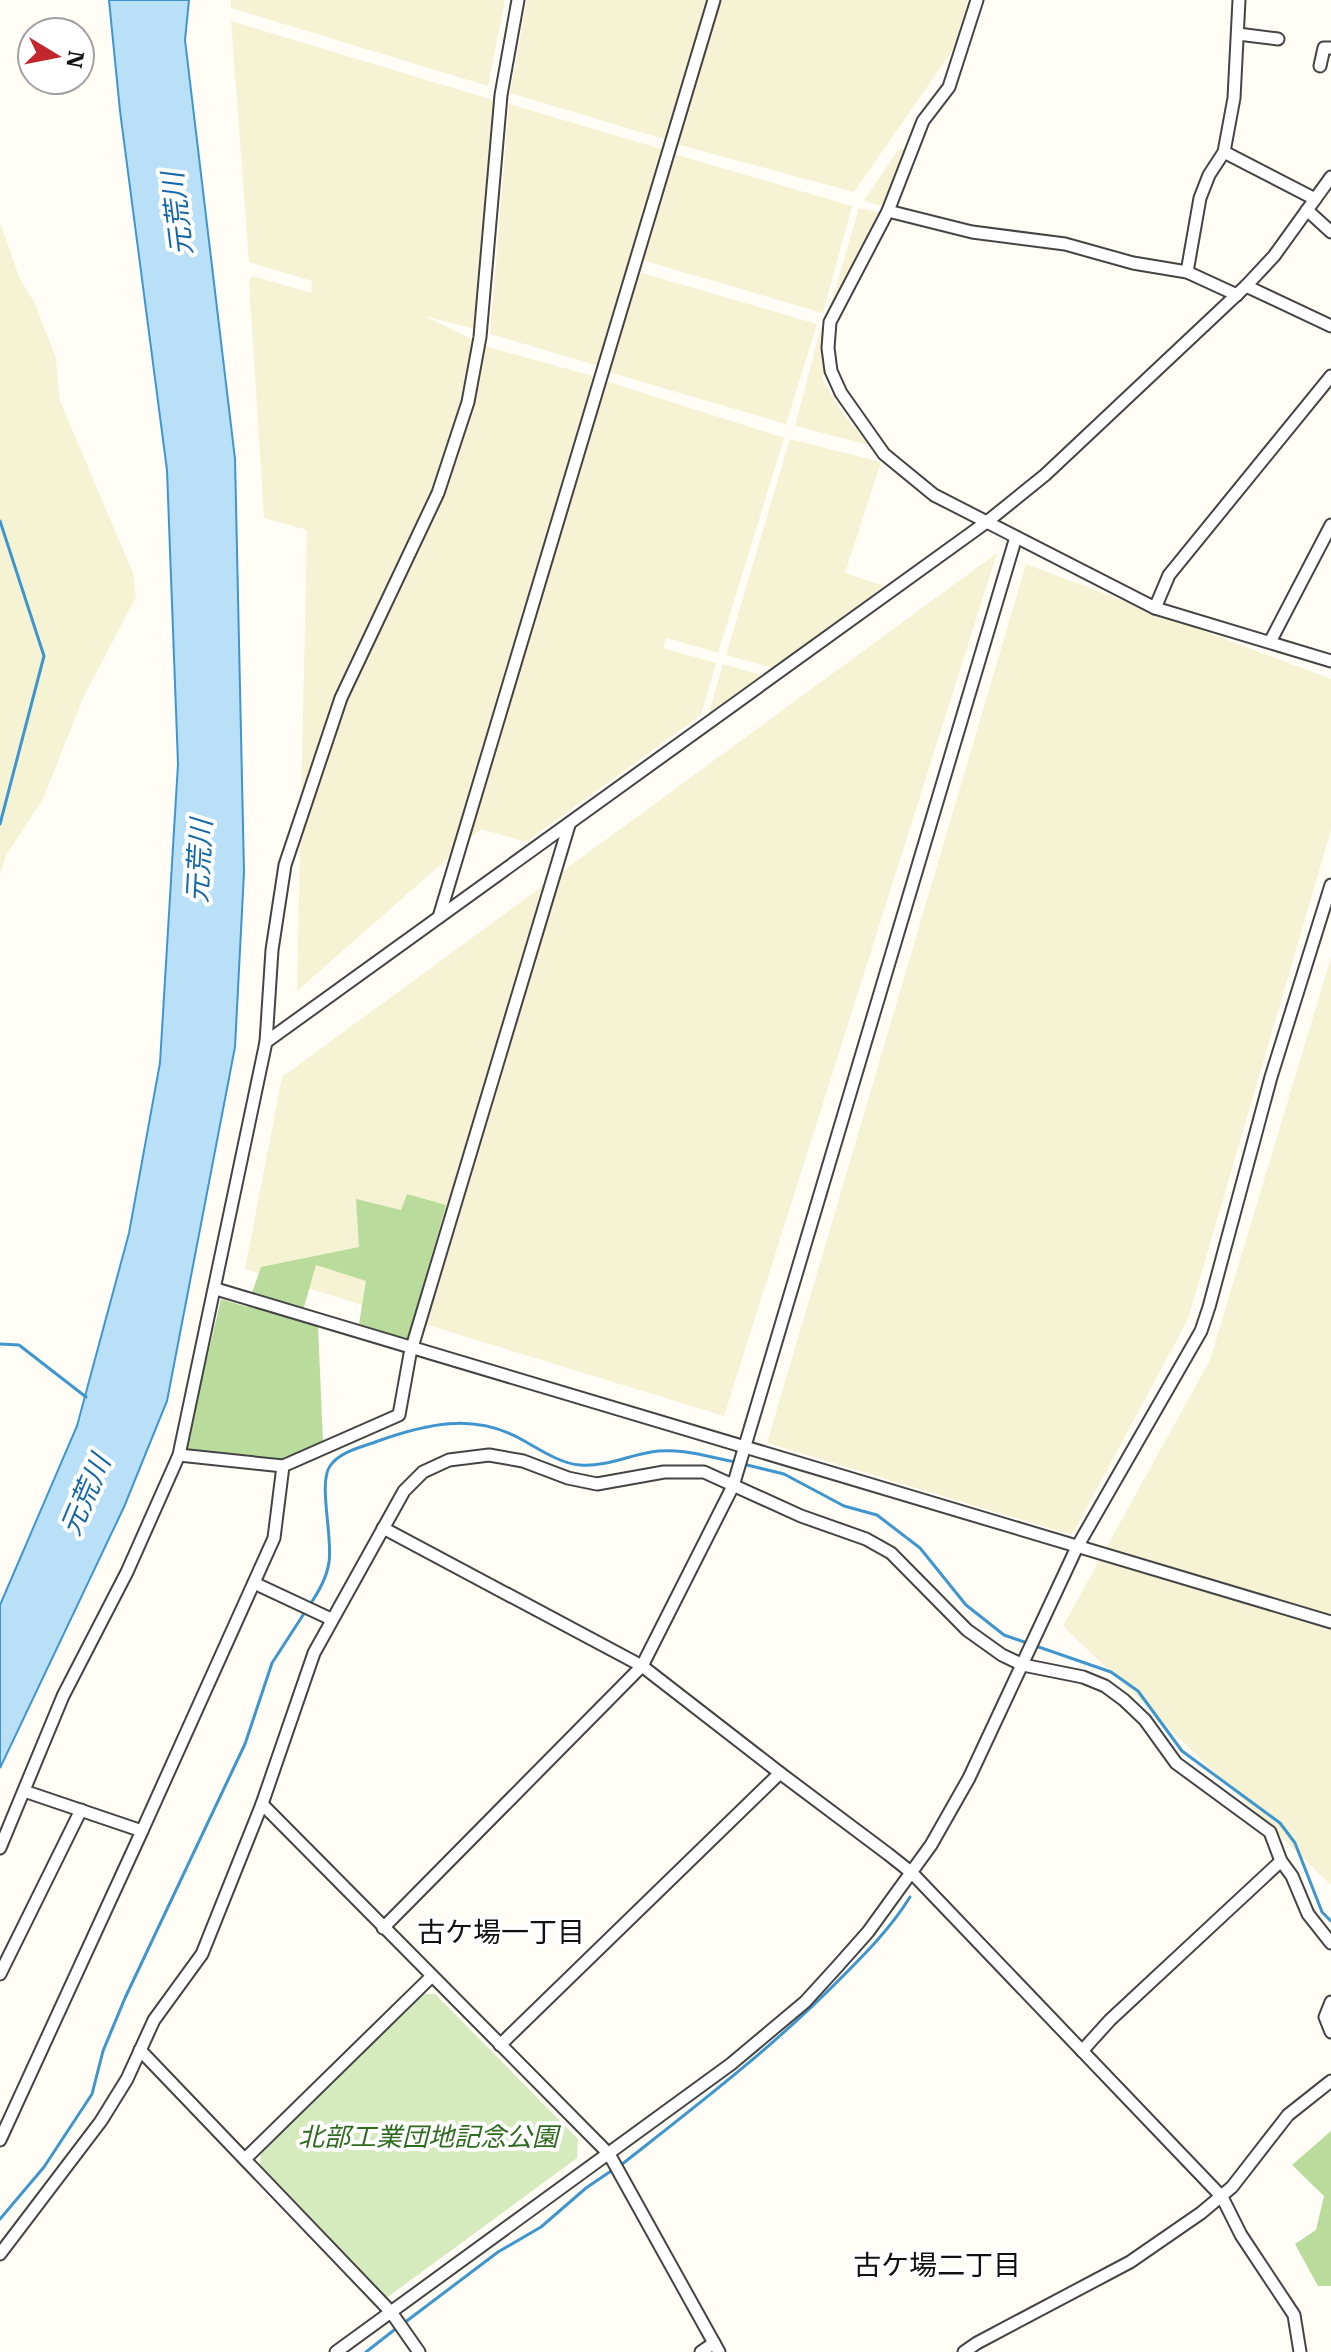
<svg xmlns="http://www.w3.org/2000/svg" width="1331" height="2352" font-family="'IBM Plex Serif','Noto Sans JP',serif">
<rect width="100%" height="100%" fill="#fffdf5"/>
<g fill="#f6f3d4">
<polygon points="231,0 505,0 488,86 231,8"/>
<polygon points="527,0 709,0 667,140 510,93"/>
<polygon points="719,0 968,0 954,48 854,192 676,144"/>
<polygon points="231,21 493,100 474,329 425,316 485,346 593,376 587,398 598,404 606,381 784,438 718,653 667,638 663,648 716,663 701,715 526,842 481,829 297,991 307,530 264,518 249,281 253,276 311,293 312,281 249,262"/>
<polygon points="509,104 665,150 599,366 490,334"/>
<polygon points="906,148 885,207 864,201 898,150"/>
<polygon points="674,154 852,206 823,313 642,260"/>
<polygon points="859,208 882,213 834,304 831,304"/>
<polygon points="0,222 19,277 34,302 56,358 60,401 133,573 136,597 83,698 43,799 6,855 0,875"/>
<polygon points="639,272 817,324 786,424 608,372"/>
<polygon points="821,327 824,327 823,380 840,409 869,445 795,426"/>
<polygon points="790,439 881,462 845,573 884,586 774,668 726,655"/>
<polygon points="997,553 724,1416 245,1269 282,1077"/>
<polygon points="1026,564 1331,679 1331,830 1188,1319 1072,1535 767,1443"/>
<polygon points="723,664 765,676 708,716"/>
<polygon points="1331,957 1331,1885 1063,1626 1210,1360"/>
</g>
<polygon fill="#d5ebbd" points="423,1994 435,1994 578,2139 577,2158 385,2299 260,2167 261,2154"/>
<g fill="#b9dc9c">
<polygon points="407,1194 446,1205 408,1339 359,1324 366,1281 316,1265 304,1307 318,1326 323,1442 276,1461 185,1452 221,1299 247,1307 261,1267 359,1247 356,1199 401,1210"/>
<polygon points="1331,2131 1331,2286 1318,2286 1295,2244 1316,2230 1324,2196 1292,2165"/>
</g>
<polygon fill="#b9e0f7" stroke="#3f96cf" stroke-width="2" points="109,0 189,0 185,40 235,459 244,872 235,1047 167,1401 124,1507 0,1768 0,1605 77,1426 129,1233 160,1063 178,764 167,470 120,111"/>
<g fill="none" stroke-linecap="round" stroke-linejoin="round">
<g stroke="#3f96cf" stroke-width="3">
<polyline points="0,521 44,656 0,824"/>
<polyline points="0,1344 19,1345 86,1397"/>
<polyline points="743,1464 784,1474 844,1506 877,1515 920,1548 966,1605 1004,1635 1111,1672 1138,1691 1182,1751 1280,1823 1295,1843 1322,1912 1331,1921"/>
<path d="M309,1606C318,1593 327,1578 329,1562C333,1537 318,1483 330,1466C340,1451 363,1447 378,1441C426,1424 472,1413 519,1438C536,1447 560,1464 580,1465C605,1467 627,1456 651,1452C678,1447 709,1457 735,1462"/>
<path d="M621,2165C696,2106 772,2048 839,1980C864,1955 891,1928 910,1897"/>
<polyline points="0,2219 44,2167 92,2094 103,2051 125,1998 245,1744 272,1663 305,1612"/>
<polyline points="404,2323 498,2252 541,2227 586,2188 614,2169"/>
<polyline points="366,2352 398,2327"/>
</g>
<defs>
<g id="minor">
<polyline points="977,0 949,87 923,121 888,211 830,322 828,348 831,371 841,393 884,454 934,495 1155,608 1331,661"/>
<polyline points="1238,34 1278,39"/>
<polyline points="1320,66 1324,48 1331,48"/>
<polyline points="1224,152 1315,199"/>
<polyline points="1307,210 1331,232"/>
<polyline points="888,211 972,232 1065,244 1133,263 1187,272 1237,295"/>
<polyline points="1187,272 1200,198 1209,175 1224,152 1234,98 1239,0"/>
<polyline points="1246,286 1331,326"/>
<polyline points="1155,608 1169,575 1331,376"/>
<polyline points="1270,642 1331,525"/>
<polyline points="439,917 714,0"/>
<polyline points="266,1042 988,521 1045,475 1246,286 1274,256 1331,177"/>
<polyline points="216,1289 1331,1622"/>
<polyline points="179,1455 283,1466"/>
<polyline points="383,1528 642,1666 780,1773 888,1854 912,1873 1222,2197 1241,2235 1294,2315 1300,2352"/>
<polyline points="254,1583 331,1619"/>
<polyline points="24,1791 142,1831 274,1538 283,1466 399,1415 410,1354 569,825"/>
<polyline points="262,1804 609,2154 719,2352"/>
<polyline points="0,1848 63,1696 127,1572 179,1455 266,1042 272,950 285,865 341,698 438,493 468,402 480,337 501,95 518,0"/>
<polyline points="383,1928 642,1666 733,1486 1016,537"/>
<polyline points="0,1974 81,1810"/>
<polyline points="1331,2002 1325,2017 1331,2032"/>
<polyline points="500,2045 780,1773"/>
<polyline points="140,2050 391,2312 419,2352"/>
<polyline points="1082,2051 1110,2020 1281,1861"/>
<polyline points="0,2140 142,1831"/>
<polyline points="245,2159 431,1977"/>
<polyline points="0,2254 101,2121 127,2079 154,2020 202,1954 262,1804 314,1653 404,1491 423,1472 449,1460 489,1455 523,1461 568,1478 597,1484 664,1472 704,1472 801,1516 866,1539 891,1553 967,1630 1002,1655 1023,1665 1083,1677 1105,1686 1124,1700 1145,1720 1176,1763 1270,1832 1281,1861 1292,1876 1308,1914 1331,1943"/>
<polyline points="336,2352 731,2064 805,2002 836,1968 868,1932 931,1845 969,1778 1077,1547 1201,1331 1209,1307 1271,1077 1331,885"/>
<polyline points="701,2352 714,2343"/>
<polyline points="964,2352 977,2343 1130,2262 1201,2213 1232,2187 1288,2115 1331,2081"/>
</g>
</defs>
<use href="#minor" stroke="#444" stroke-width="15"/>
<use href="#minor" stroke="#fff" stroke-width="11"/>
</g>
<g text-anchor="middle" stroke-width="8" stroke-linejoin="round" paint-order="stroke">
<g font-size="26" font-style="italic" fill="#2f6b1f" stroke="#fff">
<text x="428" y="2146">北部工業団地記念公園</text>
</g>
<g font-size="28" font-style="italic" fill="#1768a6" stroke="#fff">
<text transform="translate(177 214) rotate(-97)" y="10">元荒川</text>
<text transform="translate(199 861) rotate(-87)" y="10">元荒川</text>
<text transform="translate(85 1495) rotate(-67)" y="10">元荒川</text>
</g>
<g font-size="28" fill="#111" stroke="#fff">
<text x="501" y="1942">古ケ場一丁目</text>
<text x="937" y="2275">古ケ場二丁目</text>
</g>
</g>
<g transform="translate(56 56) rotate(100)"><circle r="38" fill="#ffffff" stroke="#a0a0a0" stroke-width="2"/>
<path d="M0-6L14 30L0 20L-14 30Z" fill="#c4262e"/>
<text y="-12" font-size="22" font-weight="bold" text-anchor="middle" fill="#111111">N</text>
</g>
</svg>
